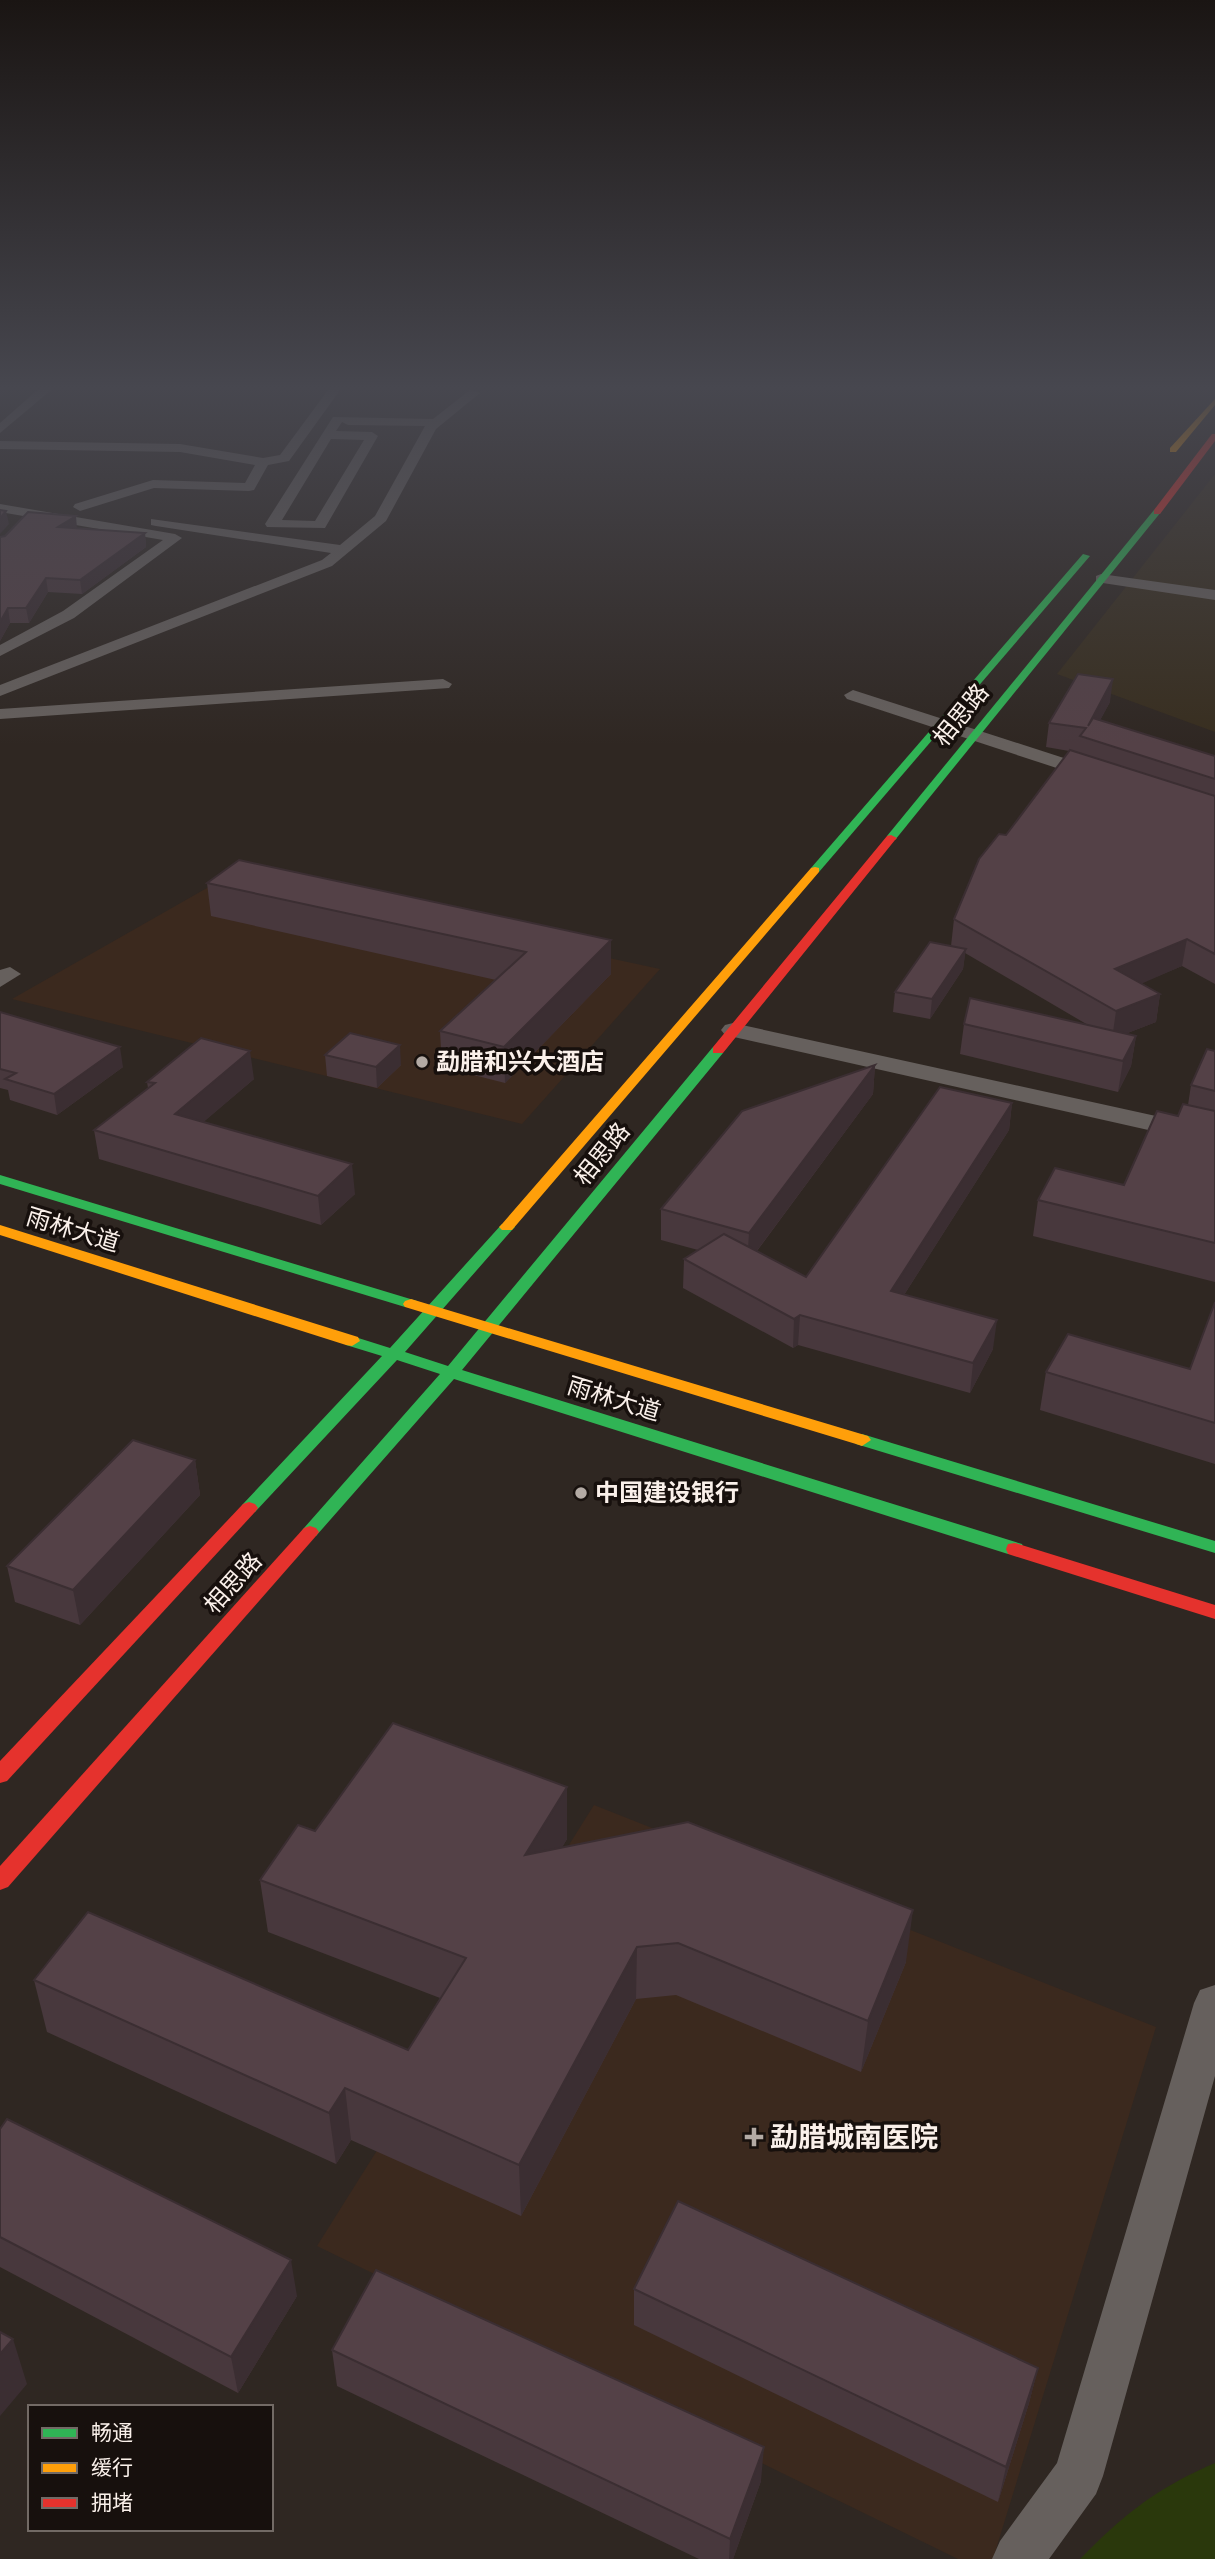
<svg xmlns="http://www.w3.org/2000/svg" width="1215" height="2559" font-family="Ubuntu,'Noto Sans SC',sans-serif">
<rect width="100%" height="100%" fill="#2f2722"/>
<g fill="#3b291e">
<polygon points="228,876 660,969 522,1124 12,999"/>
<polygon points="594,1805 1156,2027 993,2559 958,2559 317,2246"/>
</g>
<polygon fill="#382e1f" points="1215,474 1215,732 1057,674"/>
<path fill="#2a380c" d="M1215,2463V2559H1080C1124,2514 1157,2488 1215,2463Z"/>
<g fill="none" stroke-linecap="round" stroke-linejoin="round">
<g fill="#66605d" fill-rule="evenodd">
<polygon points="42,386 56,386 0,433 0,423"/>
<polygon points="331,386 343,386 289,461 268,465 254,490 249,491 154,488 80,511 73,507 75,504 153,480 245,483 255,465 180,452 0,449 0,441 180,444 263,458 280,455"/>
<path d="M470,390L480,393L436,429L386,521L332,566L0,696V685L322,560L331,553L156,526L151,525V519L340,545L375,516L425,426L348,425L342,422L336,431L372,432L378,436L325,528L267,527L265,524L333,417L433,419ZM331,439L364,440L315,521L282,520Z"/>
<polygon points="0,504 175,534 182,538 74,618 0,656 0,645 63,611 163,540 0,512"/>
<polygon points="1101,574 1215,590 1215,600 1096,582 1096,576"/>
<polygon points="443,679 452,684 449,688 0,719 0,709"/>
<polygon points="853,690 1104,771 1106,775 1104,779 1090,779 847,699 844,695"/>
<polygon points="10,967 21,974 0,987 0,970"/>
<polygon points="733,1023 1215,1129 1215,1145 725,1035 721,1030 725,1025"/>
<polygon points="1215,1985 1215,2076 1103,2476 1096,2494 1049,2559 992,2559 1000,2541 1057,2463 1194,2003 1200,1990"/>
</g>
<g fill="#30b455" fill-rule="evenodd">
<polygon points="1154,510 1161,512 895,840 887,840 887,836"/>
<polygon points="1083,554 1090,556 819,872 811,872 811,868"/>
<polygon points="718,1046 723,1047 723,1053 462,1370 1022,1544 1024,1549 1022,1554 1008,1554 454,1379 316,1536 304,1536 301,1532 304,1528 440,1374 397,1360 255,1512 243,1512 240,1508 243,1504 382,1356 346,1345 344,1341 346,1337 352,1336 390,1348 502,1224 512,1224 515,1227 512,1230 405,1352 448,1366 713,1047"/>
<polygon points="0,1175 417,1301 419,1304 417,1307 405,1307 0,1184"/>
<polygon points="862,1434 1215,1541 1215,1553 856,1444 853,1440"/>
</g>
<g fill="#ff9f0a" fill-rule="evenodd">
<polygon points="1215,399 1215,405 1176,452 1170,452 1170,448"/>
<polygon points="815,867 819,868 819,872 512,1230 502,1230 499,1227 502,1224 811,868"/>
<polygon points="0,1225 358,1337 360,1341 352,1346 346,1345 0,1235"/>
<polygon points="411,1299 868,1436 871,1440 862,1446 856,1444 405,1307 403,1304 405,1301"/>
</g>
<g fill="#e5322d" fill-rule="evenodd">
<polygon points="1212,434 1215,434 1215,441 1160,514 1154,514 1154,510"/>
<polygon points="891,835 897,838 895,840 723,1053 713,1053 713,1047 887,836"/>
<polygon points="249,1502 255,1504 258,1508 255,1512 7,1781 0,1783 0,1761 243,1504"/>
<polygon points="310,1526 316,1528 319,1532 316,1536 8,1887 0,1890 0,1866 304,1528"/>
<polygon points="1015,1543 1215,1605 1215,1619 1008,1554 1006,1549 1008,1544"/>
</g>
</g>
<g fill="#48383d">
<polygon points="77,529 145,533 146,547 82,594 48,592 29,623 10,623 0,641 0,537"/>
<polygon points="1110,702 1100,720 1215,756 1215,984 1182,966 1141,983 1160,994 1156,1022 1125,1034 1136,1036 1131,1066 1118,1092 960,1054 964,1024 1088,1025 965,953 963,969 930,1019 893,1012 895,992 954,947 951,946 954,919 1006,835 1069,751 1046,747 1049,723"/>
<polygon points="239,860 611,974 505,1083 442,1067 440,1031 496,980 211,916 207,883"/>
<polygon points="0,1012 123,1067 57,1115 10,1100 8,1090 0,1088"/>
<polygon points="1215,1051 1215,1282 1033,1236 1038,1200 1124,1185 1178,1116 1188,1105 1191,1085"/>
<polygon points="325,1055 401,1065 377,1088 327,1076"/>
<polygon points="875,1065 873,1094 757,1251 806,1277 1012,1103 1009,1130 904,1295 993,1349 970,1393 798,1345 793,1348 683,1288 684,1259 698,1250 661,1240 661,1209"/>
<polygon points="254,1079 203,1122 355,1194 321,1225 99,1159 94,1130 148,1088 147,1082"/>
<polygon points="1215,1302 1215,1464 1040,1410 1046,1372 1190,1369"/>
<polygon points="195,1460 200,1495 80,1625 15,1602 7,1566"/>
<polygon points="315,1831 567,1839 562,1847 906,1962 861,2072 676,1995 636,1999 521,2216 351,2140 336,2164 47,2032 34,1980 408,2050 440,1998 268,1932 260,1880"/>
<polygon points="0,2129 297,2296 238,2393 0,2267"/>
<polygon points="634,2289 1038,2368 1029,2403 998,2502 634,2325"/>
<polygon points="332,2350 761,2481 733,2559 699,2559 337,2386"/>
</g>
<g fill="#3b2e32">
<polygon points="0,386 12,386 0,396"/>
<polygon points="6,511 9,524 0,534 0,518"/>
<polygon points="76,516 77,529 58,527"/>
<polygon points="145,533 146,547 82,594 80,580"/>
<polygon points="46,578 48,592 29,623 26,608"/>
<polygon points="8,608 10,623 0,641 0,622"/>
<polygon points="1113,679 1110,702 1090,739 1088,726"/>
<polygon points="1187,939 1182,966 1111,997 1115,969"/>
<polygon points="611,940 611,974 505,1083 504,1047"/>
<polygon points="966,949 963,969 930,1019 932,999"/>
<polygon points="1160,994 1156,1022 1112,1039 1116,1011"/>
<polygon points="1136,1036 1131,1066 1118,1092 1123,1061"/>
<polygon points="400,1045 401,1065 377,1088 376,1067"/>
<polygon points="120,1047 123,1067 57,1115 54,1094"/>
<polygon points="250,1051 254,1079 179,1143 175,1114"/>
<polygon points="875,1065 873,1094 747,1264 749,1233"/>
<polygon points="1012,1103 1009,1130 888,1320 891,1291"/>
<polygon points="352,1164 355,1194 321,1225 318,1196"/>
<polygon points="800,1315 798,1345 793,1348 794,1319"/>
<polygon points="997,1320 993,1349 970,1393 973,1363"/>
<polygon points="195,1460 200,1495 80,1625 73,1590"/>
<polygon points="567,1787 567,1839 527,1907 525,1855"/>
<polygon points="913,1910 906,1962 861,2072 868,2021"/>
<polygon points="637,1947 636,1999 521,2216 519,2165"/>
<polygon points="345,2088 351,2140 336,2164 329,2113"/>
<polygon points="291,2260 297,2296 238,2393 231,2357"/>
<polygon points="13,2339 27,2384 0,2416 0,2354"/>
<polygon points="1038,2368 1029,2403 998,2502 1006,2467"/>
<polygon points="764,2447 761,2481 733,2559 729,2559 730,2539"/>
</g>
<g fill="#544147" stroke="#3b2e32" stroke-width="2">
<polygon points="0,510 6,511 0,518"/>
<polygon points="28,512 76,516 58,527 145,533 80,580 46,578 26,608 8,608 0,622 0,537 5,536"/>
<polygon points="1078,674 1113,679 1088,726 1093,718 1215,756 1215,779 1080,736 1086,728 1049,723"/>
<polygon points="1070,750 1215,796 1215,954 1187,939 1115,969 1160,994 1116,1011 954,919 979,859 999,834 1006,835"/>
<polygon points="239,860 611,940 504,1047 440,1031 526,952 207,883"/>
<polygon points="930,942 966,949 932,999 895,992"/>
<polygon points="970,998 1136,1036 1123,1061 964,1024"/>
<polygon points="0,1012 120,1047 54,1094 5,1079 16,1073 0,1069"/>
<polygon points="350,1033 400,1045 376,1067 325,1055"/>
<polygon points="201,1038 250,1051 175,1114 352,1164 318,1196 94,1130 155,1083 147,1082"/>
<polygon points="1207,1049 1215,1051 1215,1091 1191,1085"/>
<polygon points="875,1065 749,1233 661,1209 742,1111"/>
<polygon points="940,1087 1012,1103 891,1291 997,1320 973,1363 800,1315 794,1319 684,1259 724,1234 806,1277"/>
<polygon points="1183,1104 1215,1111 1215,1243 1038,1200 1055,1168 1124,1185 1157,1111 1178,1116"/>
<polygon points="1215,1302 1215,1423 1046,1372 1068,1334 1190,1369"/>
<polygon points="133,1440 195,1460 73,1590 7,1566"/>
<polygon points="393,1723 567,1787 525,1855 688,1822 913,1910 868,2021 678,1943 637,1947 519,2165 345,2088 329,2113 34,1980 88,1912 408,2050 466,1958 260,1880 298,1825 315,1831"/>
<polygon points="7,2119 291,2260 231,2357 0,2237 0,2129"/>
<polygon points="678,2201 1038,2368 1006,2467 634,2289"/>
<polygon points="376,2270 764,2447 730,2539 332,2350"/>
<polygon points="0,2332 13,2339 0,2354"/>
</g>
<linearGradient id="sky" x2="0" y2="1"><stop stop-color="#1a1513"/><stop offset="0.52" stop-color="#47474f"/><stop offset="1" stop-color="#47474f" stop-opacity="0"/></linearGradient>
<rect width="1215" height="745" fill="url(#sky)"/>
<g fill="#b3aaa4" stroke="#17100d" stroke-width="2.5">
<circle cx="422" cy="1062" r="7"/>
<circle cx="581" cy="1493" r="7"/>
<path d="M750.5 2126.5h7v7h7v7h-7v7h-7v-7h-7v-7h7z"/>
</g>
<g text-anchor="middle" stroke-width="7" stroke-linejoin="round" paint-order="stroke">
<g font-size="24" fill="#faf0ea" stroke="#17100d">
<text transform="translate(961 715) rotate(-51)" y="8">相思路</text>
<text transform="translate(602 1154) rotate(-51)" y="8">相思路</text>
<text transform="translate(73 1230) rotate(17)" y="8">雨林大道</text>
<text transform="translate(614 1399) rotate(17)" y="8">雨林大道</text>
<text transform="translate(233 1583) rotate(-48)" y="8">相思路</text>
</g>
<g font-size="24" font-weight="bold" fill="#faf0ea" stroke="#17100d" text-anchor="start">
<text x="436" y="1070">勐腊和兴大酒店</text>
<text x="595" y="1501">中国建设银行</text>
</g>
<g font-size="28" font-weight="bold" fill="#faf0ea" stroke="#17100d" text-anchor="start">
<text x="770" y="2147">勐腊城南医院</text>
</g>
</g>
<rect x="28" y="2405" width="245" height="126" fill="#17100d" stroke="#726a65" stroke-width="2"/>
<rect x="42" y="2428" width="35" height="10" fill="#30b455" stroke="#726a65" stroke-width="2"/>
<text x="91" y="2440" font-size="21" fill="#faf0ea">畅通</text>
<rect x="42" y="2463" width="35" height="10" fill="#ff9f0a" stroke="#726a65" stroke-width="2"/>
<text x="91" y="2475" font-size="21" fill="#faf0ea">缓行</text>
<rect x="42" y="2498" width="35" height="10" fill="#e5322d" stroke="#726a65" stroke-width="2"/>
<text x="91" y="2510" font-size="21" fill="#faf0ea">拥堵</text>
</svg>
